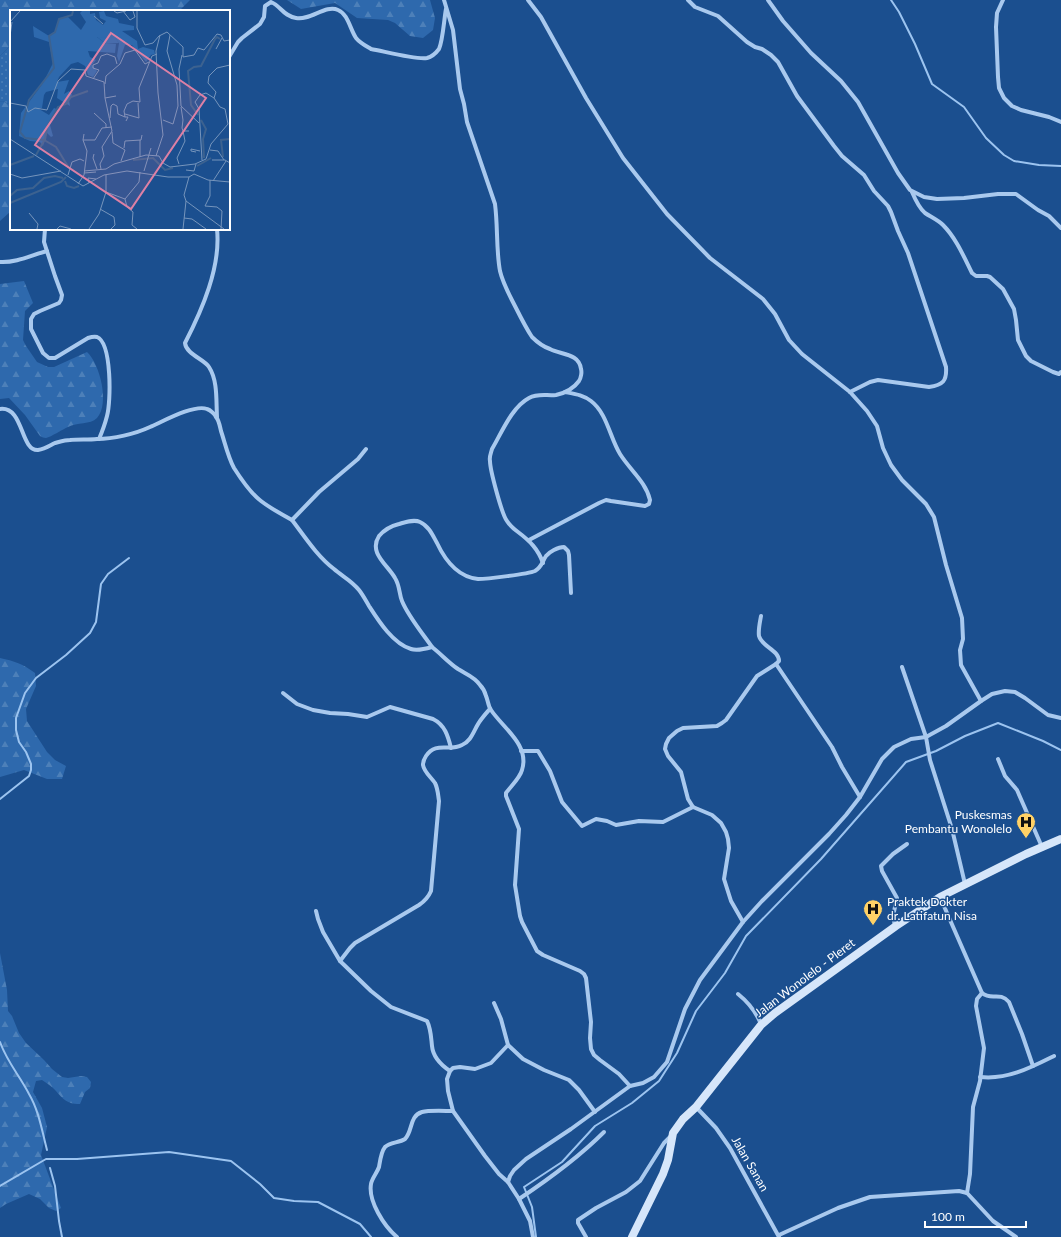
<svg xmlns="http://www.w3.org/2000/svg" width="1061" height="1237" font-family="Lato,sans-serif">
<defs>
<pattern id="green-dots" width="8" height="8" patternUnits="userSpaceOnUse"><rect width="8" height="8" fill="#2e69ad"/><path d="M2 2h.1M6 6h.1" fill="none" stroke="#4d80b9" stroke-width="1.8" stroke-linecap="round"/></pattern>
<pattern id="forest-firs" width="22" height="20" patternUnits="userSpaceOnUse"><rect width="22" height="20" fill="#2e69ad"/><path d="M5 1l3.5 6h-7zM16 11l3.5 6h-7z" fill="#4d80b9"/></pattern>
</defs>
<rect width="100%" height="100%" fill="#1b4f8f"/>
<polygon fill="url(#green-dots)" points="11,45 11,105 2,101 0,102 0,56"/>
<g fill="url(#forest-firs)">
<polygon points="0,0 190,0 179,11 58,11 43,9 41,11 11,11 11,45 0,56"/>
<polygon points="287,0 430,0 435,18 433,30 423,38 410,36 395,23 388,20 357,18 335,3 301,9"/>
<polygon points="2,101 11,105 11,211 0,221 0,102"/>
<path d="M24,281L33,303L25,311L23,340L26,346L37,362L48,367H54L87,352C100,364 110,404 97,418C90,425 77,422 68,427C63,429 51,437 46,438C44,438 42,437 40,436L25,415L9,398L0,399V284Z"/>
<path d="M0,658C14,661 23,664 35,673L36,686L26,709L27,721L47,752L55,760L66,766L62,779H47L24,770L0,777Z"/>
<path d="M0,953L7,990L8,1011L12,1016L19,1033L26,1043L44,1060L52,1069L62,1077L68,1078L81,1076L87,1077L91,1082L90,1088L85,1092L80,1104C65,1104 63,1098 53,1088C50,1085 46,1083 42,1080L36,1081L33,1092L42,1108L47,1127L41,1155L61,1208L56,1211L49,1208L40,1199L29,1194L6,1204L0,1208Z"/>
</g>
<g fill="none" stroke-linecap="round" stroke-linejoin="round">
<g stroke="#9cc4f0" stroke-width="2">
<polyline points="891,0 899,12 915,44 932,84 964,107 986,138 1004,155 1014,161 1039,165 1061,166"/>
<polyline points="0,799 29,776 31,770 31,764 26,752 19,742 16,730 16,718 25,693 36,678 66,655 90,633 96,622 101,584 108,574 129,558"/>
<path d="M0,1042C7,1062 20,1076 29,1094C39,1111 42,1131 47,1150"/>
<polyline points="50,1168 55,1186 59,1221 62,1237"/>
<polyline points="0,1186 46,1159 77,1159 169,1152 231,1161 260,1184 274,1198 294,1201 318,1202 360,1224 371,1237"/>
<polyline points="536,1237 532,1207 524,1187 562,1162 595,1126 632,1103 659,1081 677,1053 696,1011 725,973 746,936 821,859 906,762 936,751 965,736 998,723 1043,741 1061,750"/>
</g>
<g stroke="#a9c9ee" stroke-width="4">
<path d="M444,0L453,30L460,89L464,104L467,122L495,204C498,227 496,250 500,271C503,284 510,296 516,308C521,318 526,328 532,337C537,342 544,347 550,349C561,355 579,353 581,369C582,372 581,378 579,381C574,388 565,393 556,395C547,396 538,393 529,398C512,407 502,432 492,449C491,453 489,457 490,461C490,470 502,515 507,521C510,526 514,529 518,532C530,541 538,549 543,563"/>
<polyline points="528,0 541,17 586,98 623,158 667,214 710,258 763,299 775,314 789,340 802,354 850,392 867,411 877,426 883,448 891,465 902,480 926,504 934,517 946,565 962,618 963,639 960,650 961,665 981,701"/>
<path d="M688,0L695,7L718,16L747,42L755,47L762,49L771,55L778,62L797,96L834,146L842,156L864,175L874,191L888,206L891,212L898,231L908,253L946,367C947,381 943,385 929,387L878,380L870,382L850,392"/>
<polyline points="768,0 783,21 811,53 841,81 858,102 898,173 910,190 924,197 937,199 964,198 998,194 1016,194 1038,210 1049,216 1061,228"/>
<polyline points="1003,0 997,13 996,27 998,77 999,88 1004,98 1012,106 1021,110 1049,117 1061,122"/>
<path d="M229,57L238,42L242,38L260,24L264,17L265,6L271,2C281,6 283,16 296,18C310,21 326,4 338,10C348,14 350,29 356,38C360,43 366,46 371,49C383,51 416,60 427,58C431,57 436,53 439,49C443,40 444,19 446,9"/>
<path d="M912,192C915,199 919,208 925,213C931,217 938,220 943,225C956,238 964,257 972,273L976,276H987L990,277L1003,289L1014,309L1016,320L1018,340L1026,356L1031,361L1053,372L1059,374L1061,372"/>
<path d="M45,229L44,242L55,276L62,295L61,300L59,303L40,311L34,314L31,319V329L43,353L49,358H55L88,338C91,337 94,336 97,337C112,343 111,402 107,416C105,424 102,432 99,439"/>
<path d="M217,229C221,267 202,310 185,343C186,354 204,359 209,367C218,381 216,401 217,417"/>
<path d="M0,262C16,263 32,255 47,251"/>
<path d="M0,409C24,406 20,451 38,450C45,449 49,446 55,443C59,442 65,440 70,440C79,439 88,440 97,439C113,439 135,434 150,427C162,422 194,404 207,409C210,410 215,414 216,417C219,420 220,427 221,431C225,443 228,457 234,468C241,479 250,493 261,501C270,508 281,514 292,520"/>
<path d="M366,449L358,459L319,492L292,520C305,537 317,556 334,569C342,576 352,581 359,590C363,595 366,601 369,606C378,620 393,644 411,649C417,651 425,649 432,647C441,654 449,663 458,669C466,674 475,677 480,685C483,688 485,692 486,696C488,700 488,706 491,710C503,728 530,745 522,770C520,778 511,786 506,793V796L519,829L515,885L520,916L522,922L537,951L543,955L580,971L584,974L586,978L591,1022L590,1038L591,1049L594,1055L600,1060L619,1074L630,1086"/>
<path d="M529,540L599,503L606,500L611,501L645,506L649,504L650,500C646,482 630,470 620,454C610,438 607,413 591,401C583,395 575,394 565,392"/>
<path d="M432,647C423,634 408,616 402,601C399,594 400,586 395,578C388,565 368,553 379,536C384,530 391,526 399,524C406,522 414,519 420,522C429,526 433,536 437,543C445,560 458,577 478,579C487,579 528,574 535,571C542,567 542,562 546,556C549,552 558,547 564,547L568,551L569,555L571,593"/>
<polyline points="776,664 832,747 842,767 860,797"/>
<polyline points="902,667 926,737 930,760 952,829 965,884"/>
<path d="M283,693L297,704L313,710L330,713L348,714L367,717L390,707L433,719C445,725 448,736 451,748"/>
<polyline points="521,751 538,751 550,771 562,802 582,826 596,819 607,821 616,825 639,821 663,822 693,807 712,815 721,823 726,832 728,839 729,848 724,879 731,901 743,922"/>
<polyline points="998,759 1005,776 1017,790 1042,847"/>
<path d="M693,807L688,799L681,772L668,756L665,749L666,744L669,738L677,731L683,728L717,726L722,723L726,720L757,676L776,664L779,661C779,650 762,647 759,636C758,630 760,622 761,616"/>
<path d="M940,897L982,993C992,1001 999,991 1009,1002L1022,1034L1033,1066"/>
<path d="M316,911L318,919L323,932L340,961L371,991L391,1007L427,1021C431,1029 431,1037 432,1046C433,1057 441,1065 450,1071"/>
<polyline points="895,926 893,916 897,898 882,871 881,866 893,854 907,844"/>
<path d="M340,961L350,948L355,943L419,905C425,901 428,898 431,891L439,801C438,795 438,789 435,783C431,777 424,772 423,765C423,762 424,759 426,756C436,741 449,752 462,745C472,741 474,729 480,721C483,717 486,713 490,709"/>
<path d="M738,994C748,1002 756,1012 761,1024"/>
<polyline points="494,1003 501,1019 508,1045 523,1059 544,1070 569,1080 579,1090 595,1112"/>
<polyline points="508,1045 491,1063 475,1069 460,1067 453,1068 450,1071 447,1079 448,1091 453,1111 485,1156 499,1174 508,1182 519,1199 530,1221 533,1237"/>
<path d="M980,1077C1007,1080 1030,1068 1054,1056"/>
<polyline points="696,1107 716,1128 730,1148 779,1237"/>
<polyline points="508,1182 510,1176 514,1170 526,1159 571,1129 630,1086 643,1083 654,1077 667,1062 685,1009 700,980 743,922 762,901 829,834 846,815 860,797 882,759 894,747 911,739 926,737 946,726 981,701 992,694 1005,691 1015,692 1025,698 1048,715 1061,718"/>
<polyline points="967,1193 970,1174 973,1107 980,1081 984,1048 976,1006 977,999 982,993"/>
<path d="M519,1199C549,1179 578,1158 604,1132"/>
<polyline points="779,1235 838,1208 870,1197 959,1191 967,1193 993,1221 1016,1237"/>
<path d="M397,1237C384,1226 368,1201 371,1184C372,1178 377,1173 379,1167C380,1161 381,1152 385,1147C390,1142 399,1143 405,1139C413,1131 409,1116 422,1112C429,1110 445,1111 453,1111"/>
<polyline points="586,1237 578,1223 578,1220 596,1208 626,1192 640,1181 664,1143 671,1136"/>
</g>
<polyline stroke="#d6e6fa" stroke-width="8" points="632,1237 663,1174 668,1160 673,1133 683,1119 696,1107 761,1025 775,1013 896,926 940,897 1026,854 1061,839"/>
</g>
<defs>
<symbol id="hospital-pin" viewBox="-11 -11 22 30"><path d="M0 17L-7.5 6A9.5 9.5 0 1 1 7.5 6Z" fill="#ffd166" stroke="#1b4f8f"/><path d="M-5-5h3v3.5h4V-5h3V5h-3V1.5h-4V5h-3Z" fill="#111"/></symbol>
</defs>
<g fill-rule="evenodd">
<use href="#hospital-pin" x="1015" y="811" width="22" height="30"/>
<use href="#hospital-pin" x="862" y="898" width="22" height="30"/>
</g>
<g text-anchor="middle" stroke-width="3" stroke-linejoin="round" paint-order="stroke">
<g font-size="12" fill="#fff" stroke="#1b4f8f" text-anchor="end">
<text x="1012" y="819">Puskesmas<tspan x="1012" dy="14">Pembantu Wonolelo</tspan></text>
<text x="887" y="906" text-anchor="start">Praktek Dokter<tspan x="887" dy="14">dr. Latifatun Nisa</tspan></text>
</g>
<g font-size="12" fill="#fff" stroke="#1b4f8f">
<text transform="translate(805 978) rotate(-37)" y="4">Jalan Wonolelo - Pleret</text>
<text transform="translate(750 1164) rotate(60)" y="4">Jalan Sanan</text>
</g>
</g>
<g transform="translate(10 10)">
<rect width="220" height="220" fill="#1b4f8f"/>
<path d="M104,26L109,33L96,34L87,27Z" fill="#2e69ad"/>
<path d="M72,1H80V4L85,3L86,10L93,15L96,11L90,8L89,2L94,1L96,6L108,9L109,13L124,16V20L112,21L127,31L128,39L133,37L144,40L145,44L141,45L136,52L122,35H115L109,52L107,46L109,33L105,28L87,27L96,34H106L105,43L78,41L80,47L86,50L82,55L87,61L83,67L78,65L75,56L68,52L61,54L49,67L47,72L59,70L54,84L59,81L62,85L59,90L60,96L47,88L48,79L36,82L34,85L32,98L29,99L39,105L44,98L49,100L40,115L43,126L41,127L37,123L33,136L30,132L20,131L9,126L11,103L33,73L43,53L39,32L24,27L23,16L39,26L45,22L49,8L58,7L71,20L76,12L70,3Z" fill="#2e69ad"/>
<path fill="none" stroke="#3c6290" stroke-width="2" d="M188,105L181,95L178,61L184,57L191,56L205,29L207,27L210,29M191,110L196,119L193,129L194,148M35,130L37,117L48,97L56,94L61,87L78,81M26,145L34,131M213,147L211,130L220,129M123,150L143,148L155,160L163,158M0,155L24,146M187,156L201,148M59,158L46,137L34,130L15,128L10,122L19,90L44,58L39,26L45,22L49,9L62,5L63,1M55,171L57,176L64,178L69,176M0,186L7,180L23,178L34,168L45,166L53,168M0,193L51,172L56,167"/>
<path fill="none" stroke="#7695bc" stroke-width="1" d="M104,1L107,3L116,1M113,1L120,10L125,7L123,1M127,1V18L135,35L143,33L149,26L157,22L173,37V47L184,45L188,38L194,40L207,24L211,25L214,31L220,30M84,6L93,14M0,12L10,1M0,26L2,12M206,39L212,28M172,45L169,59L171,96L189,113M83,69L89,60L83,58V55L88,53L91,46L97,44L105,47L107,54M95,74L96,66L110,54L115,43L125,40L135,54L139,52M0,93L16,96L18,102L25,98L37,100L48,71L61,59L75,60L76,66L94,72L95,88M171,97L173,110L172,118L173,121H179M84,103L96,114V118M115,104L129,108L128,93M100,108L101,96L103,94L107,96L108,104L115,107M153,110L163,114L168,96L167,75L157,41L160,25M116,111L118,107H115L114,101L117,94L123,91L130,92L129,78L142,46L147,44M102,122L103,133L115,140L111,151M0,129L73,176L94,165L117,161L158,167H179L184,164L198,170L220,172M73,130H85L92,118L102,117M114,138L115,131L131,130L132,125M200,140L208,141L214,150M186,142L181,141V139L190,141M84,144L83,148L87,159M146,146L153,125L148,83L146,41L150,25M130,147V130M192,150L189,99L185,92L190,85L196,83L204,88L206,82L198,73L199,66L207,58L220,55M202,150H215L220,153M169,154L167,148L175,131L173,121M91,159L90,154L94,146L92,137L102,121L95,88L106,86M176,160L184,161L186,154M74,161L96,159L104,154L136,145L149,146L153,153L160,157L185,154L196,149L201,134L218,114L215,99L210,97L204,88M134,161L141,138M74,163L86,162M0,164L12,168L51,161M58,165L62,152L70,149L74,151M200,170V186L195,196L207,197L212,201L211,219M203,171L216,151M79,173L78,168L86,169M68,174L74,165L77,141L73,130L74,124M96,182L115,189L117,197L123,202L122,215L127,219M115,189L129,172L130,162M176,191L214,219M90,199L104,207L105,215L101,219M19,203L28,214L27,219M174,208L182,209L196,219M47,219L50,216L61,219M79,219L89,204L96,182V165M173,219L176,191L174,185L179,167"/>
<path fill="#dd80a5" fill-opacity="0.15" stroke="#dd80a5" stroke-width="2" d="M101,23L196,88L121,199L25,135Z"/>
<rect width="220" height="220" fill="none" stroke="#fff" stroke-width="2"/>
</g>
<path d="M925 1221v6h101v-6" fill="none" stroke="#ffffff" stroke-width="2"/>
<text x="931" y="1221" font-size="12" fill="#ffffff" stroke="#1b4f8f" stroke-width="3" paint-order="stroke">100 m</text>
</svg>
